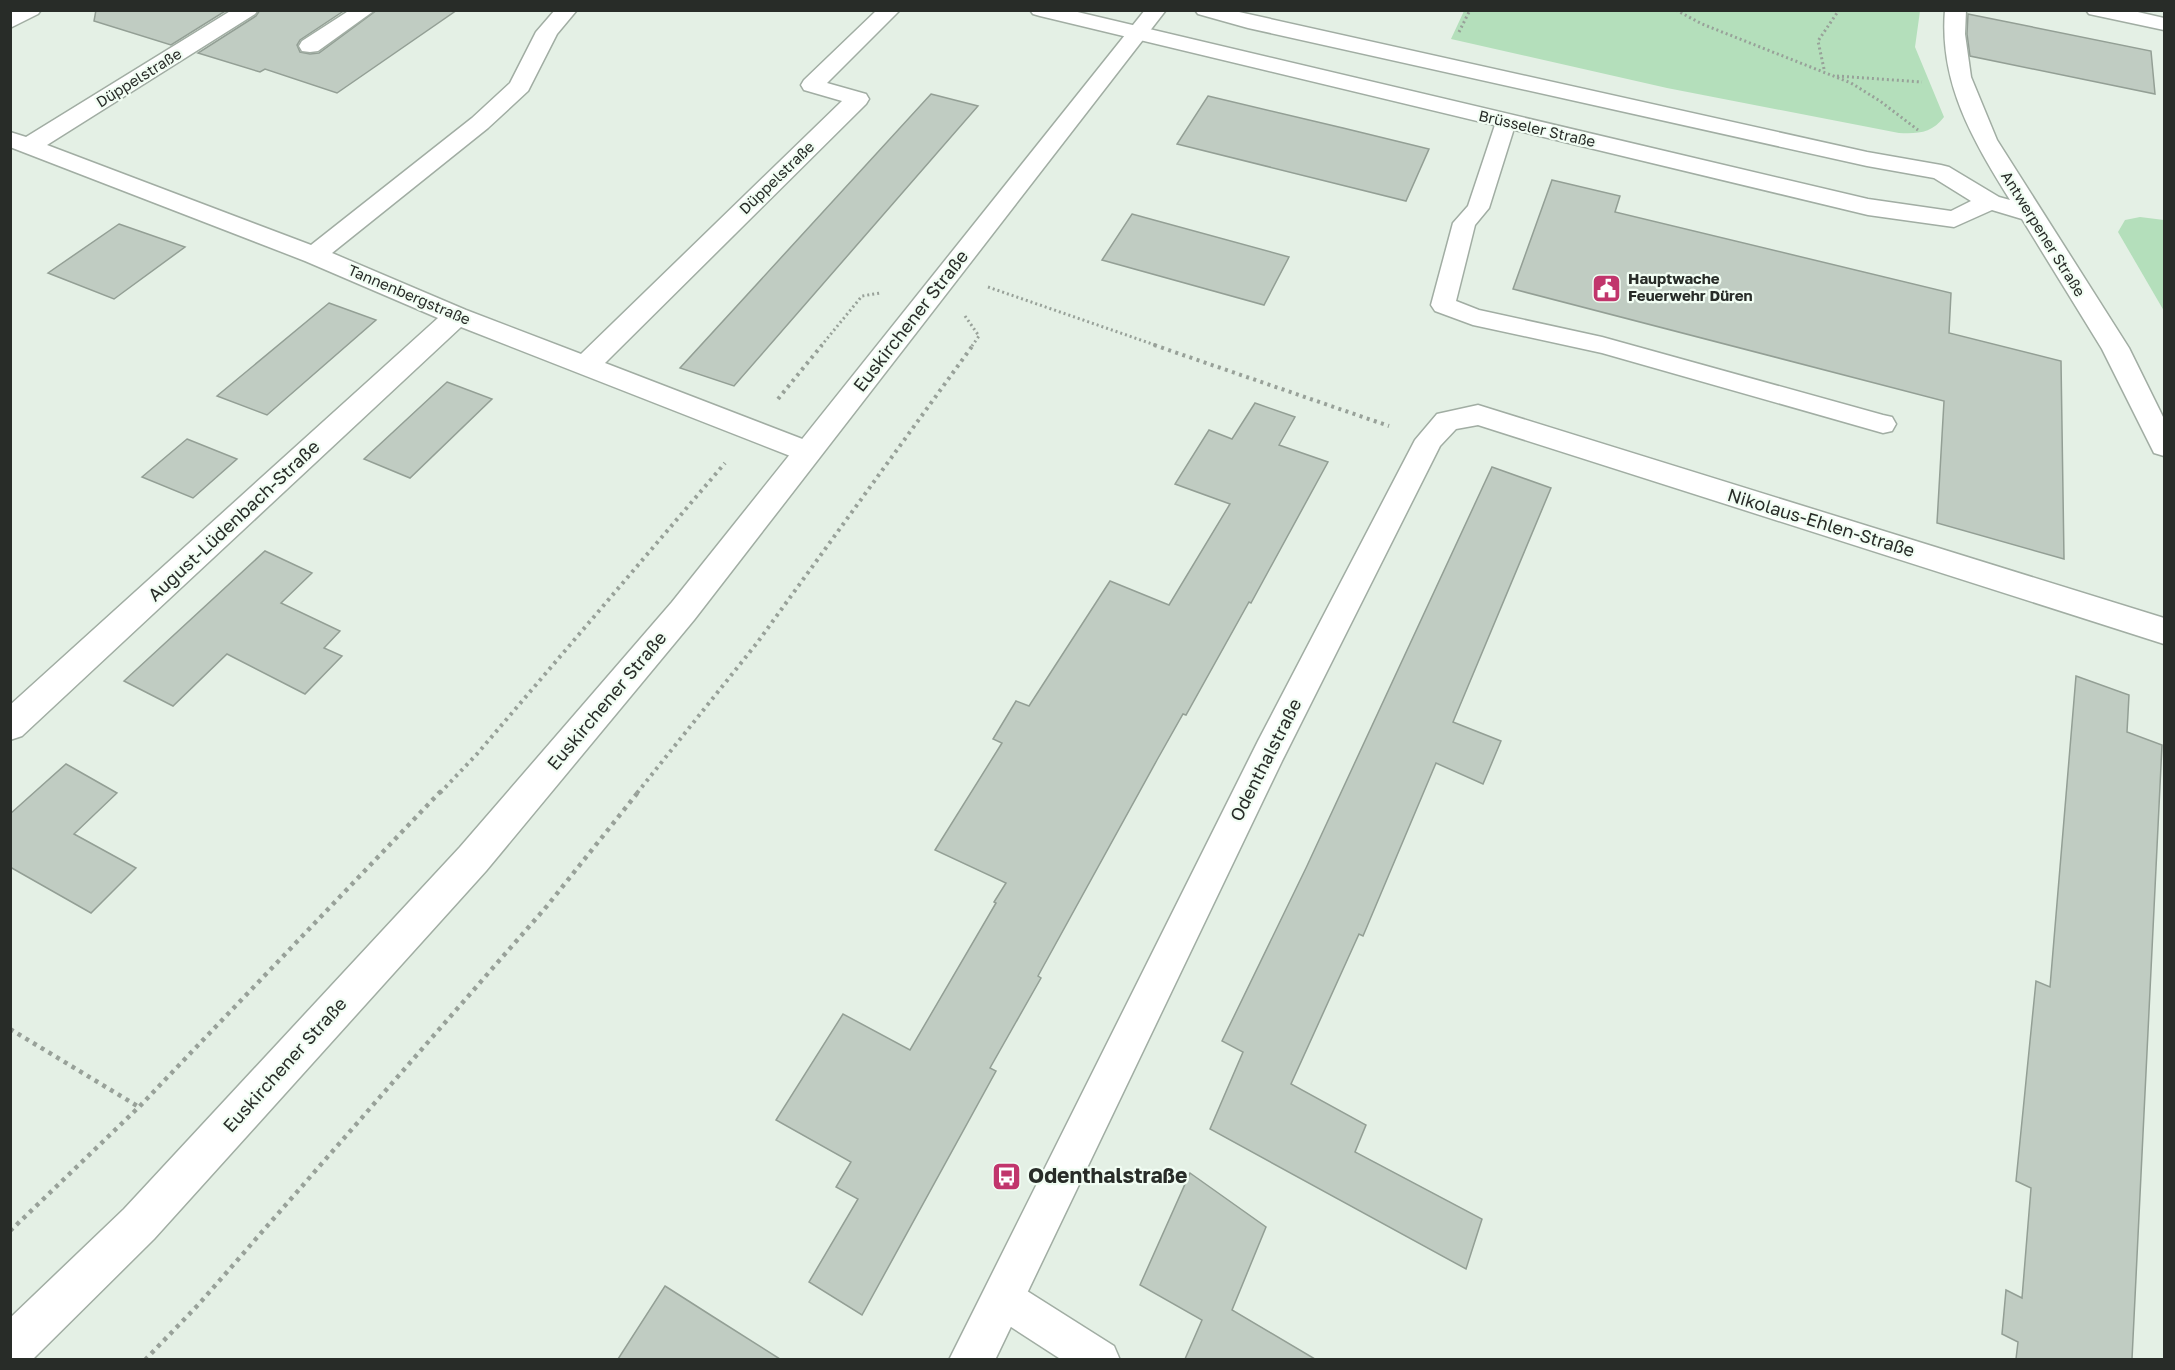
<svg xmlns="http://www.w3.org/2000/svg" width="2175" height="1370" font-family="'Golos Text',sans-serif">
<rect width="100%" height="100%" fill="#e4f0e5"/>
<g fill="#b4dfbb">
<path d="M1464,11H1920L1915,47L1944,117C1932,133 1918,134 1899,133L1667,88L1451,39Z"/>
<polygon points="2140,217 2164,220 2164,311 2118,232 2125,220"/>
</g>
<g fill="#c0ccc2" stroke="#939f95" stroke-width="1.5">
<polygon points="96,10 227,10 171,45 94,21"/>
<polygon points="260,10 345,10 300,40 297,45 300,52 310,54 319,53 377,10 457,10 337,93 265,69 260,72 198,53 256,16"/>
<polygon points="1968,14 2151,51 2155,94 1970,56 1967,34"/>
<polygon points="931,94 978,106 734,386 680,368"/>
<polygon points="1208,96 1343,128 1429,149 1406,201 1177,144"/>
<polygon points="1552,180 1620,196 1615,212 1951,293 1949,333 2061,361 2064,559 1937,523 1944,401 1513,289"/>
<polygon points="1132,214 1289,257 1264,305 1102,260"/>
<polygon points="119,224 185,247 114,299 48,273"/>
<polygon points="329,303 376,320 267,415 217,396"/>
<polygon points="447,382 492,399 410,478 364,459"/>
<polygon points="1255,403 1295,417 1279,445 1328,462 1251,603 1249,602 1186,715 1183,714 1157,760 1038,976 1041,978 990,1068 996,1071 862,1315 809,1282 858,1199 836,1187 851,1162 776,1120 843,1014 910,1050 996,903 994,902 1006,883 935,850 1002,743 993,739 1016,701 1029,706 1110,581 1169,605 1230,504 1175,484 1209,430 1232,439"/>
<polygon points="187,439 237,459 193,498 142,477"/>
<polygon points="1492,467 1551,488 1453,722 1501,741 1483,784 1436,763 1363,936 1359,934 1291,1084 1366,1125 1355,1152 1482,1219 1466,1269 1210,1129 1243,1052 1222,1041 1306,868"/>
<polygon points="265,551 312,573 281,603 340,631 324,648 342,656 305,694 227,654 173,706 124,681"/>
<polygon points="2076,676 2129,695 2127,732 2162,745 2132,1359 2016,1359 2018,1342 2002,1334 2006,1290 2022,1298 2031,1188 2016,1181 2036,981 2050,987"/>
<polygon points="66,764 117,793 74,834 136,868 91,913 10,867 10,814"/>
<polygon points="1190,1173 1266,1227 1232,1310 1315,1359 1185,1359 1202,1320 1140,1285"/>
<polygon points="665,1286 712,1316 780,1359 618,1359"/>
</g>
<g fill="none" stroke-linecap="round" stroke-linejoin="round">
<defs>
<g id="service">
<polygon points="1506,116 1513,118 1516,122 1489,208 1475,225 1456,301 1479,310 1602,337 1883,415 1892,417 1896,424 1892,431 1883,433 1602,353 1473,325 1435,311 1431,305 1453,223 1468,206 1496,122 1499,118"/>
<polygon points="1002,1278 1016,1284 1114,1346 1120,1360 1062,1360 988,1312 982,1298 988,1284"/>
</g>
<g id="minor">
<polygon points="15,10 41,10 38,14 10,28 10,13"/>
<polygon points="232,10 258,10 255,14 47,145 311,245 472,118 510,83 536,32 555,10 577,10 557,34 528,91 488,128 332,253 466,310 581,354 842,101 804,90 801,85 804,80 877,10 900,10 827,83 866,94 869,99 866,104 605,363 818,445 822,452 818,459 808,463 798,459 461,327 22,736 10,740 10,705 438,318 305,261 10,147 10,132 26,137"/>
<polygon points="350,10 375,10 318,51 310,52 302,51 299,46 302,41"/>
<path d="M1030,10H1069L1868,199L1951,211L1971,201L1934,178L1867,166L1248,28L1198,14L1195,10H1230L1867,152L1941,165L1949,167L1999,197L2010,200C1973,140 1939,84 1945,10H1966L1965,34L1971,77L1997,140L2129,348L2164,419V456L2154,453L2102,349L2022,219L1992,210L1954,227L1868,215L1040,16L1033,14Z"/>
<polygon points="2086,10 2129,10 2164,18 2164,30 2089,14"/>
<polygon points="1478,405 2164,618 2164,644 1478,425 1456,429 1440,446 1282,761 995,1360 949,1360 1258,741 1415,440 1437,414"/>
</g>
<polygon id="tertiary" points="1145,10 1166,10 694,620 486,871 154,1239 32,1360 10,1360 10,1318 124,1209 460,847 672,602"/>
</defs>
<use href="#service" stroke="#a1ada3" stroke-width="3"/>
<use href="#minor" stroke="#a1ada3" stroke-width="3"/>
<use href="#tertiary" stroke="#a1ada3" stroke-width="3"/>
<g stroke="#98a199" stroke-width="3" stroke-dasharray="2 3" stroke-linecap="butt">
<polyline points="1676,10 1702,24 1851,83 1880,101 1918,130"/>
<polyline points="1459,32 1470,10"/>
<polyline points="1824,69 1818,41 1839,10"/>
<polyline points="1837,76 1922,82"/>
<polyline points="988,287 1158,346"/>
<polyline points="965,316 979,336 972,346"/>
<polyline points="821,346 862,296 880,293"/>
</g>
<g stroke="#98a199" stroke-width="4" stroke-dasharray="3 4.5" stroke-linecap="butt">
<polyline points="1154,345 1389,426"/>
<polyline points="778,399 822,345"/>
<polyline points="440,793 477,754 725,463"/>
<polyline points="637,793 757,643 973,345"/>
</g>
<g stroke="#98a199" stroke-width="4.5" stroke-dasharray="4 5" stroke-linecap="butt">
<polyline points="10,1029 139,1107"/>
<polyline points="10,1231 139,1107 441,791"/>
<polyline points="145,1360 199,1304 547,906 639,791"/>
</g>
<use href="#service" fill="#fff" fill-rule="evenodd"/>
<use href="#minor" fill="#fff" fill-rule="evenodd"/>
<use href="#tertiary" fill="#fff" fill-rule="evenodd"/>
</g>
<defs>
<symbol id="civic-square" viewBox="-11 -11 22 22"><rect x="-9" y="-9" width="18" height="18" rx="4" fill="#c1356c" stroke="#f1fdf3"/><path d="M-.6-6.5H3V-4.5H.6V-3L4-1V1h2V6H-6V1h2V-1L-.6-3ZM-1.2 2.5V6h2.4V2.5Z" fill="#fff"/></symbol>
<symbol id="bus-square" viewBox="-11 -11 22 22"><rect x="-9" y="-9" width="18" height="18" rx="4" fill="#c1356c" stroke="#f1fdf3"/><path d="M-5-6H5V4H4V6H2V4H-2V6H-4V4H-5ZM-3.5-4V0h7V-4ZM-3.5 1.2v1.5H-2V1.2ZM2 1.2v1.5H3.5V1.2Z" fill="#fff"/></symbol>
</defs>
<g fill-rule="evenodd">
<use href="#civic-square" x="1590" y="272" width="33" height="33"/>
<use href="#bus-square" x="990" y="1160" width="33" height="33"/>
</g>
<g text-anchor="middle" stroke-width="4.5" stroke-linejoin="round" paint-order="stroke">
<g font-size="15" fill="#282c28" stroke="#f1fdf3">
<text transform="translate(139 78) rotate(-32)" y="5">Düppelstraße</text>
<text transform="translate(1537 129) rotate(13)" y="5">Brüsseler Straße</text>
<text transform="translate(777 178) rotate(-44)" y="5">Düppelstraße</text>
<text transform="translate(2043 234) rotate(58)" y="5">Antwerpener Straße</text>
<text transform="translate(409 295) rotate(23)" y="5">Tannenbergstraße</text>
</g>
<g font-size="15" font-weight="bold" fill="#282c28" stroke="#f1fdf3" text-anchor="start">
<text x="1628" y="284">Hauptwache<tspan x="1628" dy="17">Feuerwehr Düren</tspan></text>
</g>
<g font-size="18" fill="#282c28" stroke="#f1fdf3">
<text transform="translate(911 321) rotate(-52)" y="6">Euskirchener Straße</text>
<text transform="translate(234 521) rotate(-43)" y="6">August-Lüdenbach-Straße</text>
<text transform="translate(1821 523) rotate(17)" y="6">Nikolaus-Ehlen-Straße</text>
<text transform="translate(607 701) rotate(-50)" y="6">Euskirchener Straße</text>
<text transform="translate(1266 760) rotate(-63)" y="6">Odenthalstraße</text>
<text transform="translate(285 1065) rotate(-48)" y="6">Euskirchener Straße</text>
</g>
<g font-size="21" font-weight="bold" fill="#282c28" stroke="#f1fdf3" text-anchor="start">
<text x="1028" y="1183">Odenthalstraße</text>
</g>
</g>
<rect width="2175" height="1370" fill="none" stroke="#282c28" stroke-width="24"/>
</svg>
